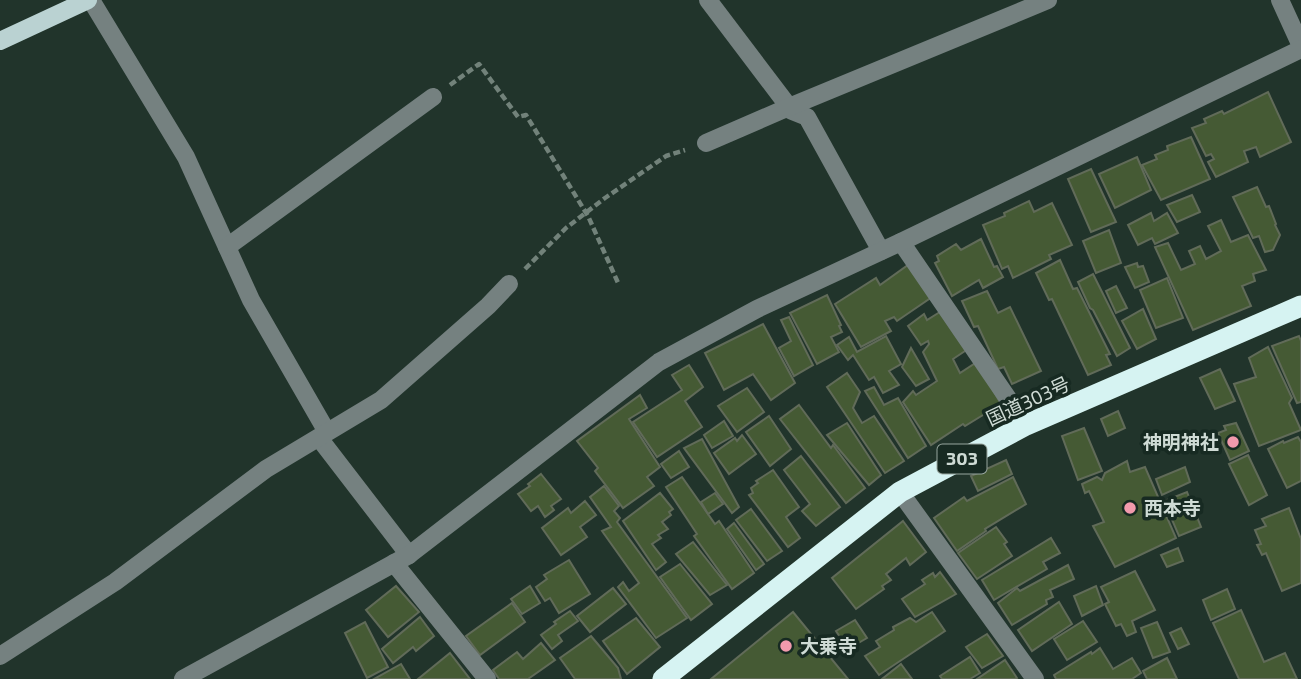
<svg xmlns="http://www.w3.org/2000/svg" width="1301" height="679" font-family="'Exo 2','Noto Sans JP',sans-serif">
<rect width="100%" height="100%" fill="#21342b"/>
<g fill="#455a34" stroke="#616b59" stroke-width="2">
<polygon points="1268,92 1291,142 1260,157 1256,147 1244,151 1248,162 1216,177 1208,162 1214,159 1211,154 1206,156 1192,128 1206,123 1204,119 1222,111 1224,114"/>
<polygon points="1191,137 1210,179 1161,200 1142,165 1157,159 1155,155 1168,150 1167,146"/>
<polygon points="1137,157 1151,190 1115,208 1099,174"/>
<polygon points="1091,169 1116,222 1091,232 1068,179"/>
<polygon points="1257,187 1266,207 1269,206 1276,224 1275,225 1280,235 1273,250 1265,252 1259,236 1253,238 1233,197"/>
<polygon points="1192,195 1200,212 1177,222 1167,205"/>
<polygon points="1029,201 1034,212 1052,203 1072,245 1049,255 1051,259 1013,278 1008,266 1002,269 983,225 1005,216 1004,213"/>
<polygon points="1151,213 1154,221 1167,213 1178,233 1155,244 1152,238 1138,245 1128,225"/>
<polygon points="1221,220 1231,242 1248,235 1266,270 1253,274 1255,281 1242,286 1251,306 1193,330 1155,247 1168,243 1181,270 1195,264 1189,251 1200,246 1206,259 1221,251 1208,226"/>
<polygon points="1109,230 1121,263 1096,273 1083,241"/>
<polygon points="981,239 994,267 997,266 1003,277 983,288 979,280 952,296 935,263 939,261 937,256 956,244 961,250"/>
<polygon points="1060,260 1073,289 1077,288 1110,354 1106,355 1111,365 1088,375 1052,299 1049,300 1036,273"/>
<polygon points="1137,263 1138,267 1143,266 1149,282 1135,288 1125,267"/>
<polygon points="908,265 932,297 897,321 894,317 885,321 891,331 861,347 835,304 876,278 880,285"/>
<polygon points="1093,274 1130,348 1117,356 1093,310 1090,308 1078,282"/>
<polygon points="1167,278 1183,318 1156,328 1140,290"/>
<polygon points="1116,286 1127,308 1116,313 1106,291"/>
<polygon points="987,291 998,313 1010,307 1041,371 1012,384 1004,367 998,369 978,326 974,327 962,301"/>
<polygon points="827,295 841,325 839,326 842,332 831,337 839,352 817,364 790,313"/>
<polygon points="1143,309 1156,339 1137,349 1122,321"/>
<polygon points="943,310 968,349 953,359 960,373 977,362 1001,404 965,426 963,424 931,445 903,402 913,391 916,395 937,381 923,352 929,344 928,341 921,345 908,326 924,314 927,320"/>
<polygon points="789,317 813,365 794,376 779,348 791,341 781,320"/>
<polygon points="763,324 795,383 771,400 753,374 724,390 705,353"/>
<polygon points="886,336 901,364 889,371 899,385 883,393 874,377 869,380 853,355 848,360 837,345 849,337 857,352"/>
<polygon points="1299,336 1301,341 1301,402 1297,403 1272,346"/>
<polygon points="1268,347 1292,398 1289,403 1301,430 1259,446 1234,384 1256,377 1249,358"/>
<polygon points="911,348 929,379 916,386 902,367"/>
<polygon points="689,365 703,387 685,401 702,427 657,457 633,422 682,390 672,375"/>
<polygon points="1220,369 1235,401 1215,409 1200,378"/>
<polygon points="847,373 860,392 853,408 862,423 874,416 904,461 885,473 827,387"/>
<polygon points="874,387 884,405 898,398 926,446 908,458 865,391"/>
<polygon points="747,388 764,412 737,432 718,406"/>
<polygon points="640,395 647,408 629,419 660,467 647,477 654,486 623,508 595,471 598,468 577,441"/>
<polygon points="799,405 831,448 833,445 865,488 846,503 780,419"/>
<polygon points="1118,411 1125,428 1108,436 1101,419"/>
<polygon points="769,416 791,449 770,466 746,432"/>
<polygon points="724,421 733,436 712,448 704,435"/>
<polygon points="847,423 881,475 869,485 827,435"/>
<polygon points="1236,423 1249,451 1230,460 1218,433 1226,430 1224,426"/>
<polygon points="1084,428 1102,471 1078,480 1062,436"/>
<polygon points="742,435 756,454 729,474 714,453 735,438 737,441"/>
<polygon points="1298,437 1301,442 1301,481 1287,488 1268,449 1283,441 1284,443"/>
<polygon points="702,439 739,507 732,513 684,448"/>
<polygon points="679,451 689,467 671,478 661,464"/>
<polygon points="1248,455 1267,495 1249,505 1229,464"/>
<polygon points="801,456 840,507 816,526 802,511 810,504 784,470"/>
<polygon points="1006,460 1012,474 978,491 971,476"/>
<polygon points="1127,461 1130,472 1145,467 1176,538 1115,567 1093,526 1104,522 1089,491 1085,493 1082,484 1097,477 1102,480 1105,473"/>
<polygon points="1185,467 1190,482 1162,495 1156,479"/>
<polygon points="773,470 799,507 786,517 800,538 788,547 749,495 753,493 751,488 758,483 756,481"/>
<polygon points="541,474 561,499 551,506 554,510 545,517 538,506 531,511 518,494 530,486 528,484"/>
<polygon points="682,477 715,524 719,521 754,573 732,589 694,536 697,534 666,487"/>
<polygon points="1013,477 1026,504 985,529 986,531 957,551 934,518 964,497 967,501"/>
<polygon points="604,486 619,506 614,511 620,518 617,522 687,618 656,638 618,587 623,582 629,591 639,583 602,531 611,527 590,497"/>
<polygon points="1187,492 1201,527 1179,536 1164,501"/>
<polygon points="660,493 673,509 669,512 671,515 662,522 668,529 658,535 661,538 652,544 666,562 656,570 623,521"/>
<polygon points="715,493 723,504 708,514 701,502"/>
<polygon points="585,501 596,515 580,527 587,537 561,555 542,528 568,508 571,513"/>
<polygon points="1289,508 1301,539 1301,583 1282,591 1266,553 1262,555 1257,545 1261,544 1255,530 1266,526 1262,519"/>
<polygon points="751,509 782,551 767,561 736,520"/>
<polygon points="903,521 926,552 910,565 906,558 886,574 891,580 882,586 884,589 856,609 832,578"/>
<polygon points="734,523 764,564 756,570 727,529"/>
<polygon points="996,527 1007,542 1004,544 1012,556 977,579 958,553"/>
<polygon points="1051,538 1060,553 1043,562 1047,569 994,600 982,580"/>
<polygon points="693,542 727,585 710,595 676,554"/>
<polygon points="1178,548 1183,561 1167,567 1161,555"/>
<polygon points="569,560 590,594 559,613 550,598 545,601 536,587 547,579 544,575"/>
<polygon points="680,564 712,604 691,620 660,577"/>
<polygon points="1068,565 1074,579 1050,590 1053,597 1046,600 1047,604 1012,625 998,603 1017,588 1020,591"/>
<polygon points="1135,571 1155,610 1132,621 1136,632 1127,636 1121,624 1116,626 1105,604 1109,602 1101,587"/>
<polygon points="940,572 956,594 915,617 902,599 925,584 922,580 933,573 935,577"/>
<polygon points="396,586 419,612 388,637 366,610"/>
<polygon points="530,586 540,603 522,614 511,599"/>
<polygon points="1096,586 1103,605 1082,616 1074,596"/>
<polygon points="613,588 626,604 590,632 577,616"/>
<polygon points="1227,589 1235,609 1211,620 1203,600"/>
<polygon points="1059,602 1072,624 1032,651 1018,630"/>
<polygon points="512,603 525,622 480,655 466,636"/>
<polygon points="1241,610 1264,662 1285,653 1297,679 1239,679 1213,623"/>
<polygon points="570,611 578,621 558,635 562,641 552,649 541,635 556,624 554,622"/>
<polygon points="793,612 848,679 711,679"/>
<polygon points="932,612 945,631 879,675 865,656 880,647 876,641 894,630 893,627 910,618 916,622"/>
<polygon points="420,617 434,636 416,651 413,647 393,663 382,649"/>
<polygon points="636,618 660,647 627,674 603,641"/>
<polygon points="855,620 867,638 848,649 836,631"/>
<polygon points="1083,621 1097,642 1067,660 1054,639"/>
<polygon points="365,622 388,667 367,678 345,633"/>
<polygon points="1157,622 1170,652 1153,658 1141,628"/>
<polygon points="1181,628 1189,644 1178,649 1170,633"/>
<polygon points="987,634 1003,656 982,668 966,647"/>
<polygon points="591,636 618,668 621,679 575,679 560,658"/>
<polygon points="541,643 555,660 528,679 499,679 493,670 517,652 523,659"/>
<polygon points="1100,648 1113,669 1132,658 1141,673 1132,679 1056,679 1054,675 1091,652 1092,654"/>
<polygon points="450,653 470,679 418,679"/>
<polygon points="970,657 980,673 970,679 942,679 940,676"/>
<polygon points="1167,658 1177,679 1147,679 1143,671"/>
<polygon points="1005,660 1017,678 1015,679 977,679"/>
<polygon points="401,664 410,679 374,679"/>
<polygon points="901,664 912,679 882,679"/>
</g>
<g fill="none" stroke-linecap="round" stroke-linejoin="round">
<g stroke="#72827a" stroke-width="4.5" stroke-dasharray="7 3.5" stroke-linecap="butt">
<polyline points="450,85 479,64 518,117 526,115 588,216 619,285"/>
<polyline points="525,269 566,228 605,198 666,156 685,150"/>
</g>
<g stroke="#758180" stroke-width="18">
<polyline points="91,0 186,157 251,300 327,432"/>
<polyline points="708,0 789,107 792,111 807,117 881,251"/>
<polyline points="1280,0 1301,46"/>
<polyline points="706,143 789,107 1048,0"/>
<polyline points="901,242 1026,425"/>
<polyline points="227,247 433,97"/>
<polyline points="319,438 409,555"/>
<polyline points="900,492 1035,679"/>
<polyline points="394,563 487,679"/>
<polyline points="0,656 115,582 266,469 381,400 488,306 509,284"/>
<polyline points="183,679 409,555 659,362 757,309 901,242 1301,49"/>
</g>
<polyline stroke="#bad2d2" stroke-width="18" points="0,41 88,0"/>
<polyline stroke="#d6f3f2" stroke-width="21" points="663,679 900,492 1026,425 1301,306"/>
</g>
<g fill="#f29aad" stroke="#172a22" stroke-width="2.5">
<circle cx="1233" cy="442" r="7"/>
<circle cx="1130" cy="508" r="7"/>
<circle cx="786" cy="646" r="7"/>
</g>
<g text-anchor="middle" stroke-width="7" stroke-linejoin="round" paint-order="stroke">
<rect fill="#172a22" stroke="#98a69f" stroke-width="2" x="937.5" y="444.5" width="49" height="29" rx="5"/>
<g font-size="18" font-weight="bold" fill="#cfdbd5">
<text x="962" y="465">303</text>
</g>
<g font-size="19" fill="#cfdbd5" stroke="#172a22">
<text transform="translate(1028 401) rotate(-25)" y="7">国道303号</text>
</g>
<g font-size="19" font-weight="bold" fill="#cfdbd5" stroke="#172a22" text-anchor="start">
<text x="1219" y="449" text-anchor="end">神明神社</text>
<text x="1144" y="515">西本寺</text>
<text x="800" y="653">大乗寺</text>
</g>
</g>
</svg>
